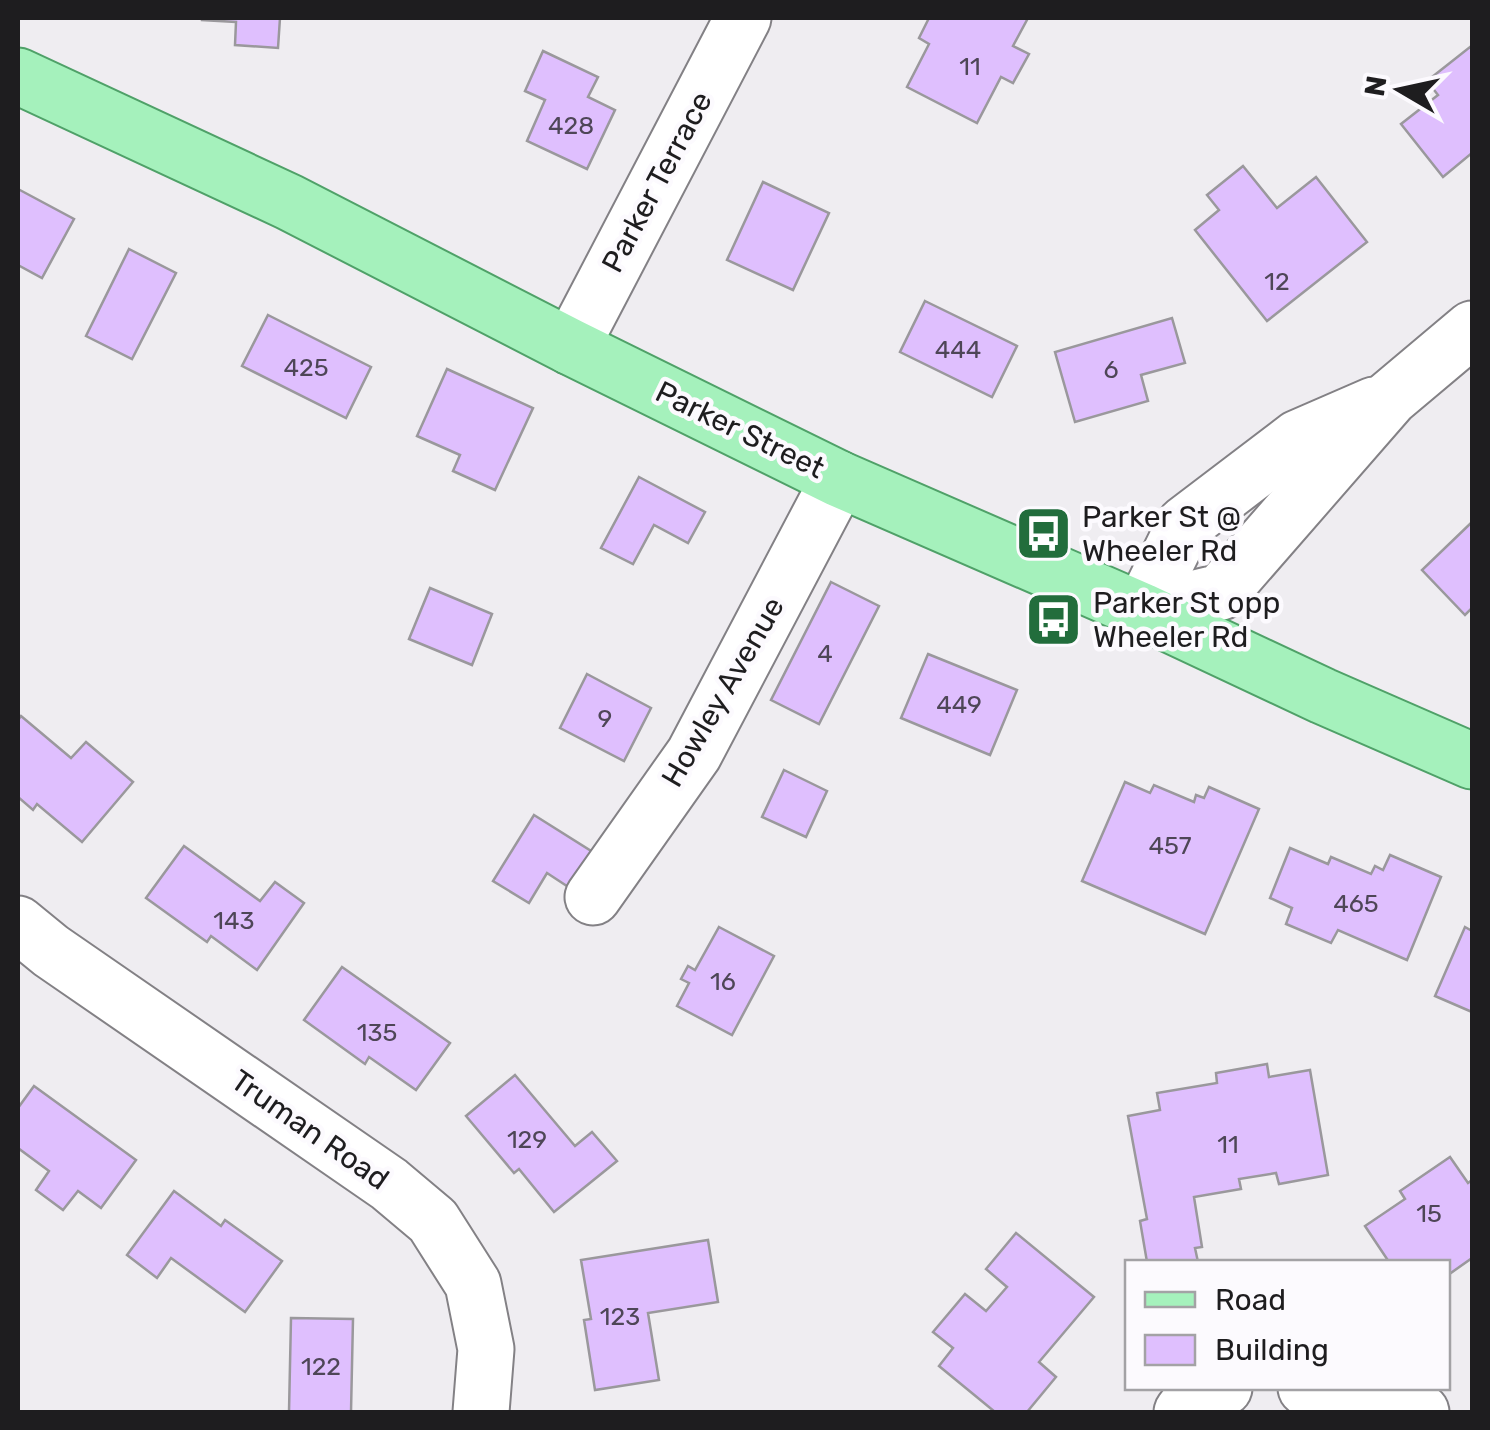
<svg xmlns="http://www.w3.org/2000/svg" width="1490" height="1430" font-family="Rubik,sans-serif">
<rect width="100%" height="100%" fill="#efedf1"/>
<g fill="#dfbffe" stroke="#9a989c" stroke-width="2.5">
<polygon points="202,18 280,18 278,48 235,45 236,22 202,20"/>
<polygon points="929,18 1028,18 1013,46 1029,54 1013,83 1001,77 977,123 907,87 929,44 919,38"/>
<polygon points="1470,47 1472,50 1472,153 1443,177 1401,124 1438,95 1427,81"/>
<polygon points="543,51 598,77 588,97 615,110 587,169 527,141 545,100 525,91"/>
<polygon points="1243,166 1277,208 1316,177 1367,242 1267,321 1195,230 1219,210 1207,195"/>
<polygon points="763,182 829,213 793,290 727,260"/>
<polygon points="18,189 74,219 42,278 18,265"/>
<polygon points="129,249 176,273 132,359 86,336"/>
<polygon points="925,301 1017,346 992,397 900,352"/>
<polygon points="268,315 371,367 346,418 242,366"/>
<polygon points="1172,318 1185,363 1141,375 1148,401 1075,422 1055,352"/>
<polygon points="447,369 533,408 495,490 453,471 460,455 417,436"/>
<polygon points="639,477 705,512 688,543 654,525 633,564 601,548"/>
<polygon points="1472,522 1472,608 1465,615 1422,570"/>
<polygon points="831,582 879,606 819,724 771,700"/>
<polygon points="430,588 492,614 472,665 409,639"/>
<polygon points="928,654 1017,690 990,755 901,718"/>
<polygon points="587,674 651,708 624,761 560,728"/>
<polygon points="21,716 71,758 86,742 133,782 82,842 37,804 33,810 18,797 18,720"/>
<polygon points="784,770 827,791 806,837 762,817"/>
<polygon points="1125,782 1150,793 1154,785 1194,802 1196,795 1204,798 1209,787 1259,809 1205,934 1082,881"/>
<polygon points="534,815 599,856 576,892 547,873 529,903 493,881"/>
<polygon points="184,846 260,901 275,882 304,903 257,970 211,936 207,942 146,898"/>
<polygon points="1290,848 1328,864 1331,857 1371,874 1375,866 1383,870 1390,855 1441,877 1407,960 1338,930 1331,943 1286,924 1292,908 1270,898"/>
<polygon points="719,927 774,956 732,1035 677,1006 689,983 681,979 688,966 695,970"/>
<polygon points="1465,927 1472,931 1472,1012 1435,996"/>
<polygon points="342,967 450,1043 416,1090 369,1057 365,1064 304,1020"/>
<polygon points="1267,1064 1269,1077 1310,1070 1328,1175 1279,1184 1276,1173 1239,1179 1241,1189 1194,1197 1202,1247 1195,1248 1198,1262 1147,1262 1140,1221 1147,1219 1128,1116 1160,1110 1157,1093 1217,1083 1216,1073"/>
<polygon points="515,1075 575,1146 592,1132 617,1161 554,1212 519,1169 514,1173 466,1116"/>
<polygon points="34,1086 136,1160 101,1208 78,1191 63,1210 36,1190 49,1171 18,1148 18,1108"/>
<polygon points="1450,1157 1468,1183 1472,1180 1472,1258 1448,1275 1448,1262 1389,1262 1365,1226 1405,1199 1400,1191"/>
<polygon points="174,1191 221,1226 225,1220 282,1261 245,1312 171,1258 157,1278 127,1255"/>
<polygon points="1016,1233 1094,1297 1039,1362 1056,1377 1027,1412 995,1412 939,1366 953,1348 933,1332 965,1294 986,1311 1007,1287 986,1269"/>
<polygon points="708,1240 718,1302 648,1313 659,1380 595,1390 584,1320 591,1319 581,1260"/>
<polygon points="291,1318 353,1319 351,1412 289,1412"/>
</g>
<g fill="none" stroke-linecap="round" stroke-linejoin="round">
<defs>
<g id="minor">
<polyline points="571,347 743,18"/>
<polyline points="1142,611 1221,592 1390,398 1472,329"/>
<polyline points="1142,611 1185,524 1298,438 1374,405"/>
<polyline points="593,897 694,754 839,479"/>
<polyline points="18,924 51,951 389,1184 433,1221 473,1284 486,1349 481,1412"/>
<polyline points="1306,1388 1320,1389 1421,1412"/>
<polyline points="1182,1412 1197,1392 1224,1388"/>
</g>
<polyline id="major" points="18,76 289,202 571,347 839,479 1142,611 1323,696 1472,761"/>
</defs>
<use href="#minor" stroke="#838185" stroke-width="59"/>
<use href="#major" stroke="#4fa168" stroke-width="59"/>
<use href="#minor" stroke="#fff" stroke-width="55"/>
<use href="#major" stroke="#a5f1bc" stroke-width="55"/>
</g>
<defs>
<symbol id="bus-square" viewBox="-11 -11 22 22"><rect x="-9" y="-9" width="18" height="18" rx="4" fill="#226d3c" stroke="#fcfafe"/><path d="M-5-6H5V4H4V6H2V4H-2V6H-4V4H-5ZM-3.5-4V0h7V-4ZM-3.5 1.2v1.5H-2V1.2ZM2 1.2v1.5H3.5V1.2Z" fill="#fff"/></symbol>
</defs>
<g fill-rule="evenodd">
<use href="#bus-square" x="1012" y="502" width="63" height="63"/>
<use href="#bus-square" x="1022" y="588" width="63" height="63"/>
</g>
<g text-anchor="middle" stroke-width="9" stroke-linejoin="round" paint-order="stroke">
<g font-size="25" fill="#4e4657">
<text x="970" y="75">11</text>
<text x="571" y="134">428</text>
<text x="1277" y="290">12</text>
<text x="958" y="358">444</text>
<text x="306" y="376">425</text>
<text x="1111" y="378">6</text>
<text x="825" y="662">4</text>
<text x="959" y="713">449</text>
<text x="605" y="727">9</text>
<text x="1170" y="854">457</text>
<text x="1356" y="912">465</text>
<text x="234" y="929">143</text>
<text x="723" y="990">16</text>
<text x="377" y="1041">135</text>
<text x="527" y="1148">129</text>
<text x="1228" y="1153">11</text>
<text x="1429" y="1222">15</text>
<text x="620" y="1325">123</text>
<text x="321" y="1375">122</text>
</g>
<g font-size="30" fill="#1e1d1f" stroke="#fcfafe">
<text transform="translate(657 182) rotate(-62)" y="10">Parker Terrace</text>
<text transform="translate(740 430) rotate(26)" y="10">Parker Street</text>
<text transform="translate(723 692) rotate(-60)" y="10">Howley Avenue</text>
<text transform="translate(310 1130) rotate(35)" y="10">Truman Road</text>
</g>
<g font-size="30" fill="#1e1d1f" stroke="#fcfafe" text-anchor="start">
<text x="1082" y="527">Parker St @<tspan x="1082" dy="34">Wheeler Rd</tspan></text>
<text x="1093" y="613">Parker St opp<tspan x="1093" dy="34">Wheeler Rd</tspan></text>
</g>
</g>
<rect width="1490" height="1430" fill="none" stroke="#1e1d1f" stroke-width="40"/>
<rect x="1125" y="1260" width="325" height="130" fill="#fcfafe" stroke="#a3a2a5" stroke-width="2.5"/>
<rect x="1145" y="1292" width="50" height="15" fill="#a5f1bc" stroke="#a3a2a5" stroke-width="2.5"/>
<text x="1215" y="1310" font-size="30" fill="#1e1d1f">Road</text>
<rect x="1145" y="1335" width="50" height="30" fill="#dfbffe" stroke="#a3a2a5" stroke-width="2.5"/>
<text x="1215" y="1360" font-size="30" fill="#1e1d1f">Building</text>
<g transform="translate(1400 90) rotate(279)" stroke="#fcfafe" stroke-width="8" paint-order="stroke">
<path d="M0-8L18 38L0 25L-18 38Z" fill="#1e1d1f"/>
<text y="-15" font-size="28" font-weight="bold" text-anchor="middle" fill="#1e1d1f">N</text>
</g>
</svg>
